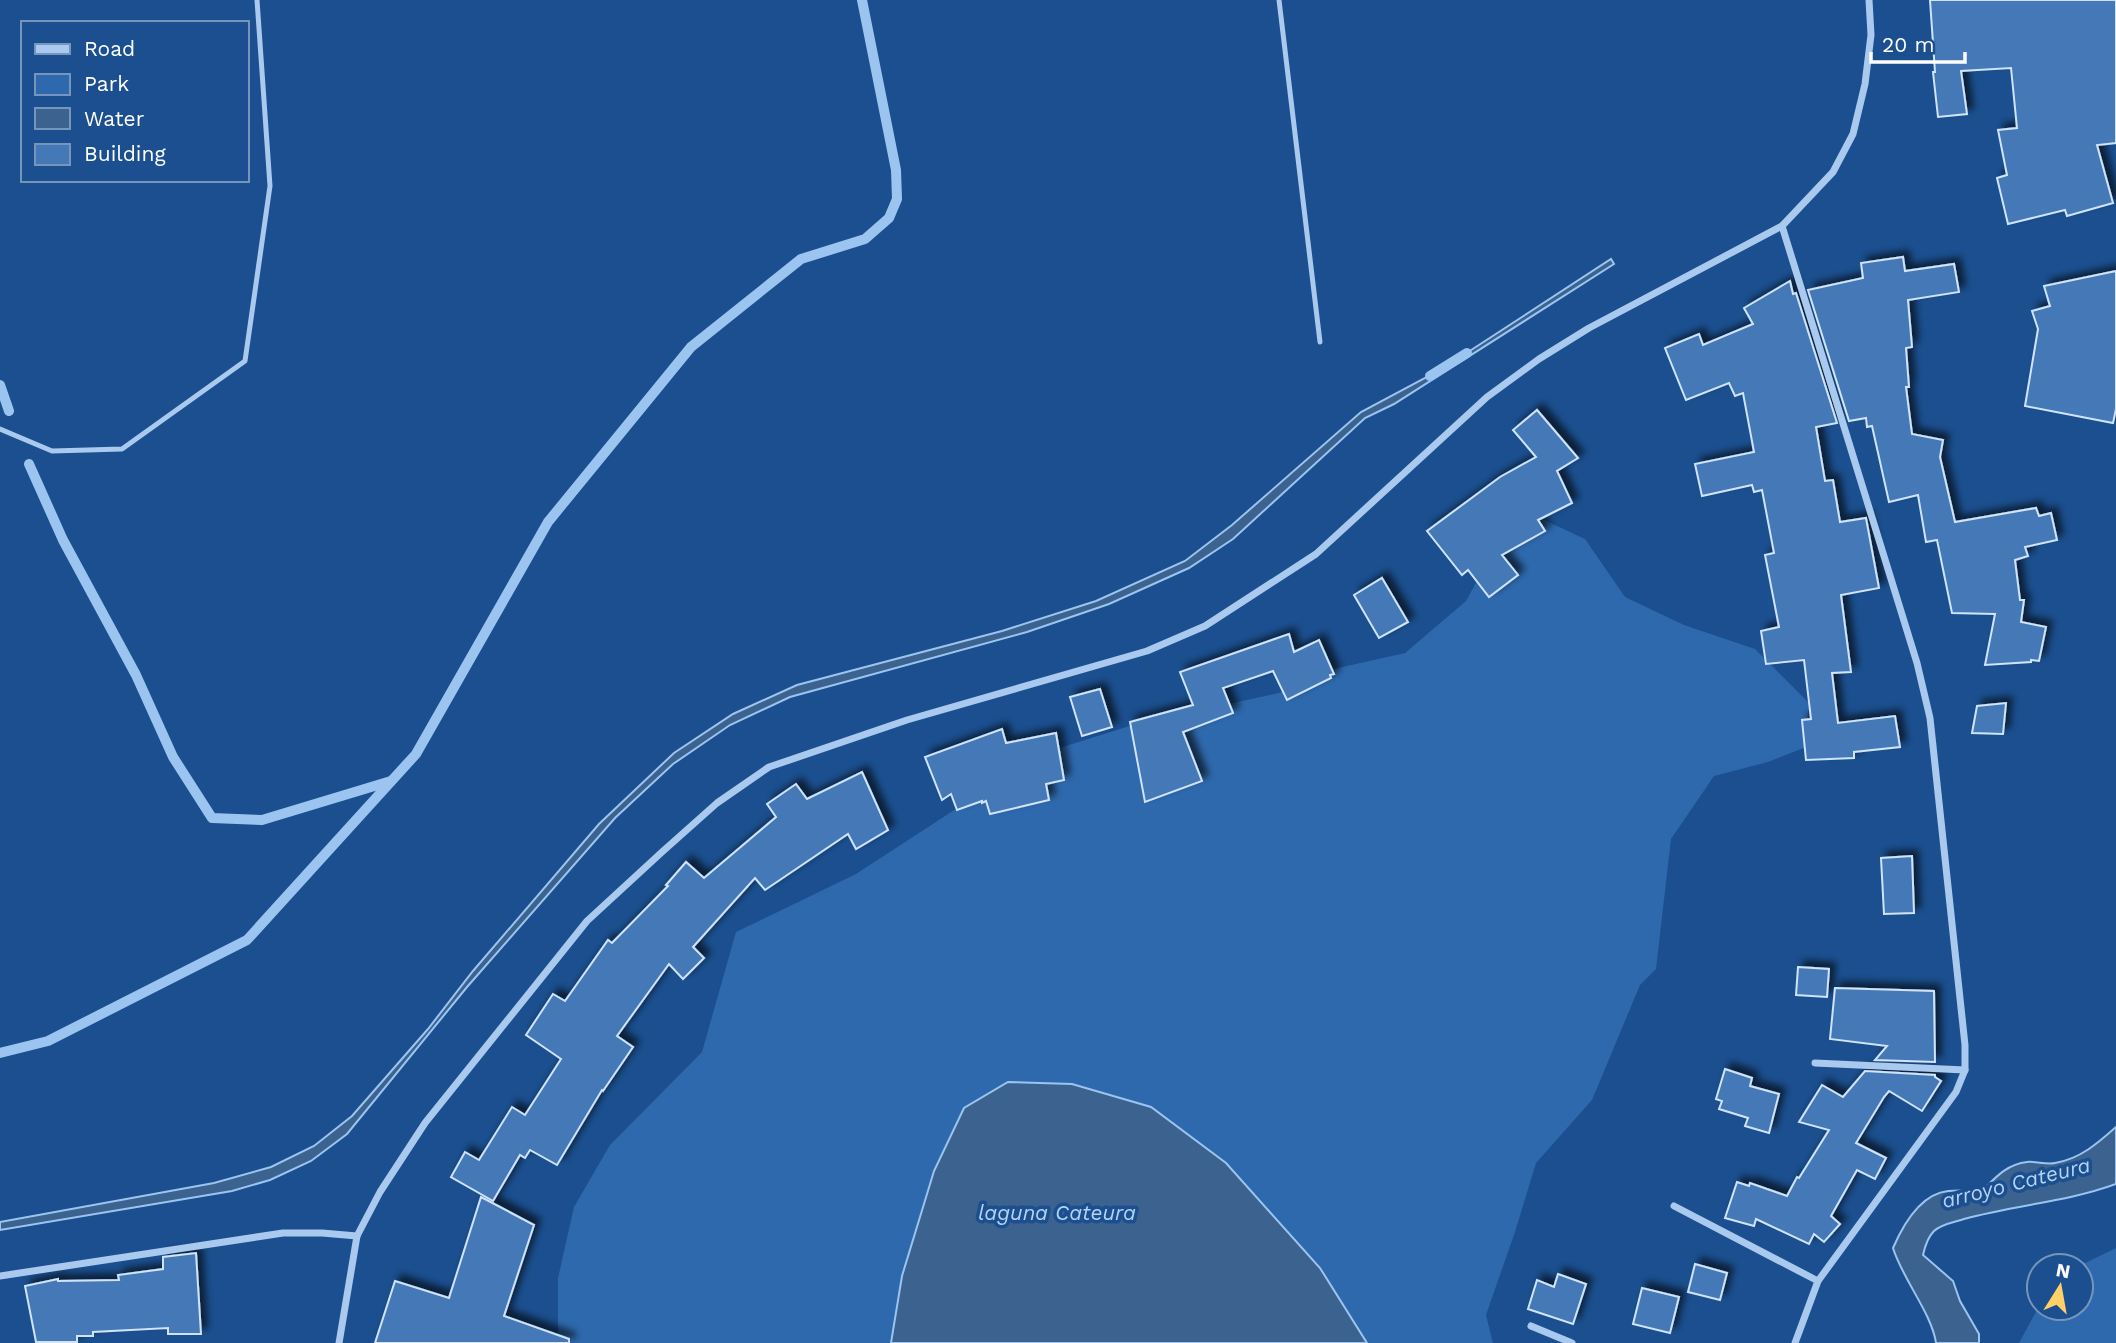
<svg xmlns="http://www.w3.org/2000/svg" width="2116" height="1343" font-family="'Work Sans',sans-serif">
<defs>
<filter id="shadow"><feDropShadow dx="6" dy="-6" stdDeviation="3.5" flood-color="#0009"/></filter>
</defs>
<rect width="100%" height="100%" fill="#1b4f8f"/>
<g fill="#2e69ad">
<polygon points="1544,520 1585,539 1625,597 1684,625 1755,649 1809,703 1806,747 1768,762 1714,776 1671,839 1656,969 1640,985 1592,1100 1536,1163 1515,1232 1486,1315 1493,1343 1367,1343 1320,1268 1072,1084 1008,1082 964,1108 934,1171 902,1276 891,1343 558,1343 558,1278 574,1207 610,1145 702,1052 736,932 856,874 965,803 1053,750 1133,725 1279,693 1338,668 1405,653 1466,601 1505,530"/>
<polygon points="2116,1248 2116,1343 2019,1343 2039,1306 2039,1308 2081,1308 2081,1266 2079,1266"/>
</g>
<g fill="#3c6290" stroke="#9cc4f0" stroke-width="2">
<polygon points="1611,259 1614,264 1394,404 1365,418 1233,539 1189,568 1109,604 1027,632 790,697 730,725 673,764 615,818 467,987 347,1134 311,1161 270,1180 232,1191 0,1230 0,1222 214,1183 271,1167 314,1146 352,1116 428,1029 473,971 599,824 674,753 733,714 797,685 1002,631 1096,601 1185,561 1232,525 1361,412 1442,369"/>
<polygon points="1008,1082 1072,1084 1151,1107 1226,1163 1320,1268 1367,1343 891,1343 902,1276 934,1171 964,1108"/>
<path d="M2116,1127V1184C2067,1202 2014,1205 1964,1219C1955,1222 1941,1224 1934,1231C1928,1237 1925,1246 1923,1255L1953,1281L1960,1301L1979,1334V1343H1936C1932,1314 1902,1278 1893,1248C1903,1225 1920,1194 1948,1191C1959,1190 1971,1191 1982,1191C1995,1178 2007,1164 2027,1162C2036,1161 2046,1165 2055,1163C2080,1159 2098,1143 2116,1127Z"/>
</g>
<g fill="none" stroke-linecap="round" stroke-linejoin="round">
<g stroke="#9cc4f0" stroke-width="10">
<polyline points="1430,376 1467,353"/>
<polyline points="0,385 9,411"/>
<polyline points="29,464 63,540 136,675 173,757 212,818 262,820 391,781"/>
<polyline points="0,1053 48,1041 247,940 416,754 548,522 691,347 801,259 865,239 889,218 897,199 896,170 862,0"/>
</g>
</g>
<g fill="#4478b7" stroke="#cfe3fa" stroke-width="2" filter="url(#shadow)">
<polygon points="1930,0 2116,0 2116,143 2097,145 2113,203 2067,216 2065,210 2008,224 1997,178 2007,175 1998,130 2017,128 2011,68 1961,71 1967,114 1938,117 1933,72 1935,72"/>
<polygon points="1903,257 1905,271 1954,264 1959,292 1908,300 1912,347 1906,348 1909,387 1906,387 1912,434 1943,440 1940,457 1955,522 2036,508 2039,516 2051,513 2057,540 2025,547 2028,556 2015,560 2020,600 2024,600 2021,622 2046,627 2039,661 2031,660 2031,662 1985,665 1995,614 1952,613 1937,540 1926,542 1918,495 1889,502 1872,426 1867,427 1866,418 1849,421 1808,290 1863,278 1861,263"/>
<polygon points="2116,271 2116,409 2113,423 2025,406 2038,329 2032,311 2050,306 2044,286"/>
<polygon points="1790,281 1793,294 1796,293 1837,423 1816,427 1825,481 1833,480 1840,522 1866,518 1879,588 1841,595 1851,672 1832,673 1838,723 1895,716 1900,747 1854,752 1854,758 1806,760 1802,720 1811,719 1804,660 1766,664 1761,631 1779,627 1765,555 1774,553 1762,490 1754,492 1752,485 1702,496 1695,464 1754,452 1743,393 1735,396 1729,383 1686,400 1665,348 1699,334 1703,345 1753,324 1744,308"/>
<polygon points="1537,410 1578,458 1557,471 1572,503 1538,520 1545,531 1502,555 1518,575 1489,597 1468,570 1462,575 1427,531 1500,477 1536,457 1513,430"/>
<polygon points="1382,578 1408,622 1379,638 1354,595"/>
<polygon points="1289,634 1294,652 1319,640 1334,674 1330,675 1331,678 1287,700 1273,671 1223,688 1233,713 1183,732 1202,781 1145,802 1130,722 1193,705 1180,672"/>
<polygon points="1100,689 1112,727 1082,736 1070,697"/>
<polygon points="2006,703 2003,734 1972,733 1977,706"/>
<polygon points="1002,729 1006,743 1056,733 1064,780 1046,784 1049,800 990,814 986,801 982,803 982,801 957,810 951,794 942,800 925,757"/>
<polygon points="862,772 888,830 856,849 848,834 765,890 755,878 693,947 704,958 683,979 669,964 617,1036 633,1047 603,1091 602,1090 557,1165 530,1150 525,1158 520,1155 493,1201 451,1177 465,1152 479,1160 512,1107 525,1115 561,1059 526,1035 553,994 565,1001 608,940 612,943 668,886 666,885 686,862 704,878 776,817 767,804 796,784 807,799"/>
<polygon points="1912,856 1914,913 1884,914 1881,858"/>
<polygon points="1798,967 1829,969 1827,997 1796,995"/>
<polygon points="1835,988 1934,991 1935,1062 1875,1060 1887,1046 1830,1039"/>
<polygon points="1725,1069 1752,1078 1750,1086 1779,1094 1769,1133 1745,1126 1748,1118 1719,1109 1722,1101 1716,1099"/>
<polygon points="1865,1071 1935,1075 1935,1077 1941,1081 1922,1111 1889,1091 1884,1097 1856,1143 1886,1158 1875,1179 1857,1170 1831,1216 1840,1224 1824,1242 1814,1234 1809,1244 1756,1219 1754,1226 1725,1218 1737,1182 1749,1186 1750,1183 1787,1196 1797,1177 1799,1178 1829,1130 1799,1122 1822,1085 1843,1097"/>
<polygon points="481,1197 534,1225 504,1316 569,1339 569,1343 375,1343 395,1281 449,1298"/>
<polygon points="196,1253 201,1334 168,1334 168,1328 93,1332 93,1336 77,1336 77,1342 36,1342 25,1286 58,1279 58,1281 119,1280 118,1275 163,1269 163,1257"/>
<polygon points="1695,1264 1727,1273 1720,1300 1688,1292"/>
<polygon points="1558,1274 1586,1284 1573,1324 1528,1309 1537,1280 1554,1287"/>
<polygon points="1642,1288 1679,1297 1670,1333 1633,1324"/>
</g>
<g fill="none" stroke-linecap="round" stroke-linejoin="round">
<g stroke="#a9c9ee" stroke-width="5">
<polyline points="1279,0 1320,342"/>
<polyline points="0,429 52,451 122,449 245,361 270,186 257,0"/>
</g>
<g stroke="#a9c9ee" stroke-width="7">
<polyline points="1782,226 1917,663 1930,718 1965,1045 1965,1070 1956,1092 1818,1281 1795,1343"/>
<polyline points="1815,1063 1965,1070"/>
<polyline points="1674,1206 1818,1281"/>
<polyline points="0,1276 283,1233 322,1233 357,1236"/>
<polyline points="1531,1326 1572,1343"/>
<polyline points="339,1343 357,1236 380,1192 425,1123 587,921 662,852 717,803 769,767 907,720 1147,651 1205,626 1316,554 1487,397 1539,359 1589,328 1782,226 1833,172 1853,134 1865,84 1871,35 1869,0"/>
</g>
</g>
<g text-anchor="middle" stroke-width="7" stroke-linejoin="round" paint-order="stroke">
<g font-size="21" font-style="italic" fill="#b5d3f5" stroke="#1b4f8f">
<text transform="translate(2016 1183) rotate(-14)" y="7">arroyo Cateura</text>
<text x="1057" y="1220">laguna Cateura</text>
</g>
</g>
<rect x="21" y="21" width="228" height="161" fill="#1b4f8f" stroke="#7695bc" stroke-width="2"/>
<rect x="35" y="44" width="35" height="10" fill="#a9c9ee" stroke="#7695bc" stroke-width="2"/>
<text x="84" y="56" font-size="21" fill="#ffffff">Road</text>
<rect x="35" y="74" width="35" height="21" fill="#2e69ad" stroke="#7695bc" stroke-width="2"/>
<text x="84" y="91" font-size="21" fill="#ffffff">Park</text>
<rect x="35" y="108" width="35" height="21" fill="#3c6290" stroke="#7695bc" stroke-width="2"/>
<text x="84" y="126" font-size="21" fill="#ffffff">Water</text>
<rect x="35" y="144" width="35" height="21" fill="#4478b7" stroke="#7695bc" stroke-width="2"/>
<text x="84" y="161" font-size="21" fill="#ffffff">Building</text>
<g transform="translate(2060 1287) rotate(11)"><circle r="33" fill="#1b4f8f" stroke="#7695bc" stroke-width="2"/>
<path d="M0-5L12 26L0 18L-12 26Z" fill="#ffd166"/>
<text y="-10" font-size="19" font-weight="bold" text-anchor="middle" fill="#ffffff">N</text>
</g>
<path d="M1871 52v10h94v-10" fill="none" stroke="#ffffff" stroke-width="3.5"/>
<text x="1882" y="52" font-size="21" fill="#ffffff" stroke="#1b4f8f" stroke-width="5" paint-order="stroke">20 m</text>
</svg>
